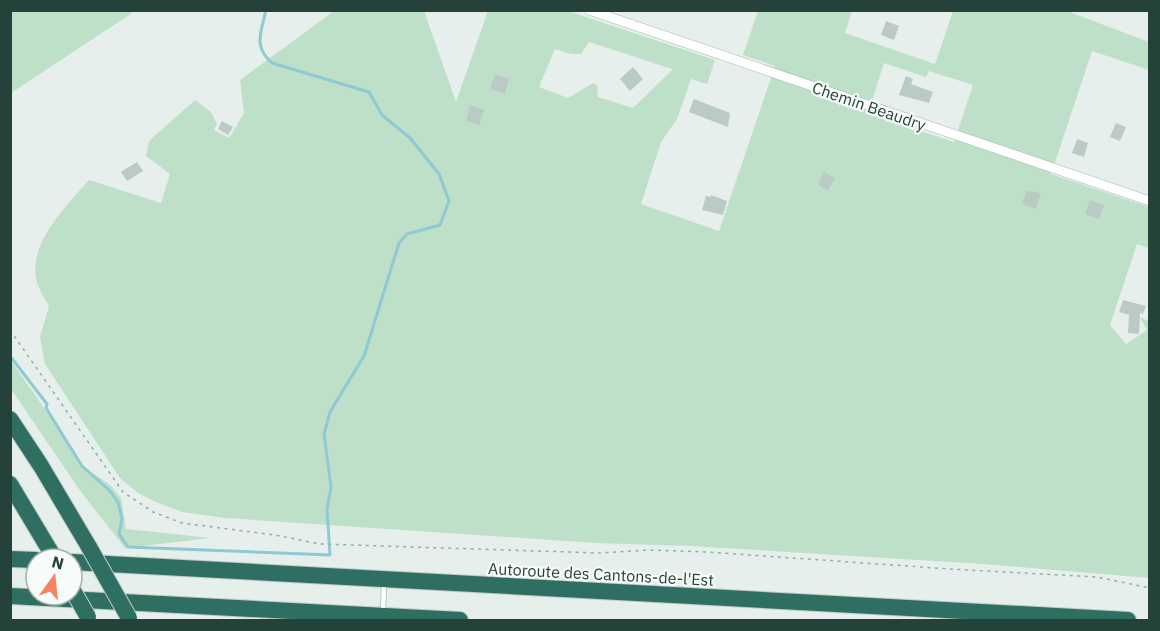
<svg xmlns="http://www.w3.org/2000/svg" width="1160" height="631" font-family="'IBM Plex Sans',sans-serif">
<rect width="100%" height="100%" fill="#e6efeb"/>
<g fill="#bfe0c8" fill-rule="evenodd">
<polygon points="11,10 135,10 135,11 11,93"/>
<path d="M334,11H424L456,102L488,11H568L715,60L707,84L691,79L677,119L661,142L641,204L719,231L775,66L743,55L758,11H852L845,33L935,64L953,11H1067L1149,42V70L1092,51L1051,174L1149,207V248L1137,244L1110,325L1126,344L1147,330L1140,317L1149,321V578L983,564L691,546L595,543L225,518L182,512L158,503L138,493L120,478L45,364L40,337L49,306C45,300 41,293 38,285C24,247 67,205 89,180L161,203L170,174L146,156L149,141L195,100L211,112L217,124L214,130L229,138L244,113L240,80ZM589,42L672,69V70L633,108L598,97L597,85L593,83L568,98L539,87L555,49L571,54H581ZM884,63L926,77L929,71L973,85L954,142L868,114Z"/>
<polygon points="11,361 36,396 82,466 109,484 121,498 126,529 211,538 125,548 81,492 11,389"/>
</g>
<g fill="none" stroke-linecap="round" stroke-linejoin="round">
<path stroke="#8ec9d4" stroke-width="3" d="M10,356L47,404L46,408L82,466L109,490L118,502L122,519L119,534L128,547L330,555L327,509L331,487L324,434L330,412L364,356L399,243L407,234L440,225L449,201L439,174L410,138L382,115L369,92L272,63C253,46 261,33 266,10"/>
</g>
<g fill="#bbcac4">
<polygon points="886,21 899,26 894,40 881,35"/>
<polygon points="633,67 643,79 630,91 620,79"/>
<polygon points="495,74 509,79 505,94 490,89"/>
<polygon points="906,76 913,79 911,84 933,92 929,103 899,95"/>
<polygon points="694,99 730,113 728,127 689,112"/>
<polygon points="470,105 484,110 479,125 466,121"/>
<polygon points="222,121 233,127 228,135 218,129"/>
<polygon points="1116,123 1126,127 1120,141 1110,137"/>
<polygon points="1077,139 1088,143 1084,157 1072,153"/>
<polygon points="137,162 143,171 127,181 121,172"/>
<polygon points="824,172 835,178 828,190 818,185"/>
<polygon points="1027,191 1041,193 1036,209 1022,204"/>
<polygon points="711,195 727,201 723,215 702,210 706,196 711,197"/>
<polygon points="1090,200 1104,205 1099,219 1085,214"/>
<polygon points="1123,300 1146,306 1143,314 1140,313 1139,334 1128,333 1129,315 1119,312"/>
</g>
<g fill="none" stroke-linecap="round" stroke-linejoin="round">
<defs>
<polyline id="service" points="383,613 384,582"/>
<polyline id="minor" points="589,10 1150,201"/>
<g id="motorway">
<polyline points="10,419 41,466 89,547"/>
<polyline points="10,484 55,559"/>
<polyline points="10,559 36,560"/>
<polyline points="72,562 1128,620"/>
<polyline points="10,596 460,620"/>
</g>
</defs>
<use href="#service" stroke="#a8b8b2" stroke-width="6"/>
<use href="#minor" stroke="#a8b8b2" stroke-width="10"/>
<use href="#motorway" stroke="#c2cac8" stroke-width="18"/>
<polyline stroke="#86b3a5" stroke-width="1.5" stroke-dasharray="3 4.5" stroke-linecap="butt" points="10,330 123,492 153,512 182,523 275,535 320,544 599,553 649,550 707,552 950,569 1097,577 1150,588"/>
<use href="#service" stroke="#fff" stroke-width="4.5"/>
<use href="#minor" stroke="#fff" stroke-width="9"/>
<use href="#motorway" stroke="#2f6f62" stroke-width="16"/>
<defs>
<g id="motorway-bridge">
<polyline points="89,547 129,618"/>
<polyline points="72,589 88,617"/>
</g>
</defs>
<use href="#motorway-bridge" stroke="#c2cac8" stroke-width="18" stroke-linecap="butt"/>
<use href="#motorway-bridge" stroke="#2f6f62" stroke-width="16"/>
</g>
<g text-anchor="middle" stroke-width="4.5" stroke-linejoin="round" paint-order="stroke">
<g font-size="16" fill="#24423a" stroke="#f7fbf9">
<text transform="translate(869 106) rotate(19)" y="6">Chemin Beaudry</text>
<text transform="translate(601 574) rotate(3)" y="6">Autoroute des Cantons-de-l'Est</text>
</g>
</g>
<rect width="1160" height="631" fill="none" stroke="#24423a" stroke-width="24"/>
<g transform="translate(54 577) rotate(15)"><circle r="28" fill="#f7fbf9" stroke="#a3b1ad" stroke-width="1.5"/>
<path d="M0-4.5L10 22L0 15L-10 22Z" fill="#f4845f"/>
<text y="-9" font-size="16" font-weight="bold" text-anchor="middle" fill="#24423a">N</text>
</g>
</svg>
